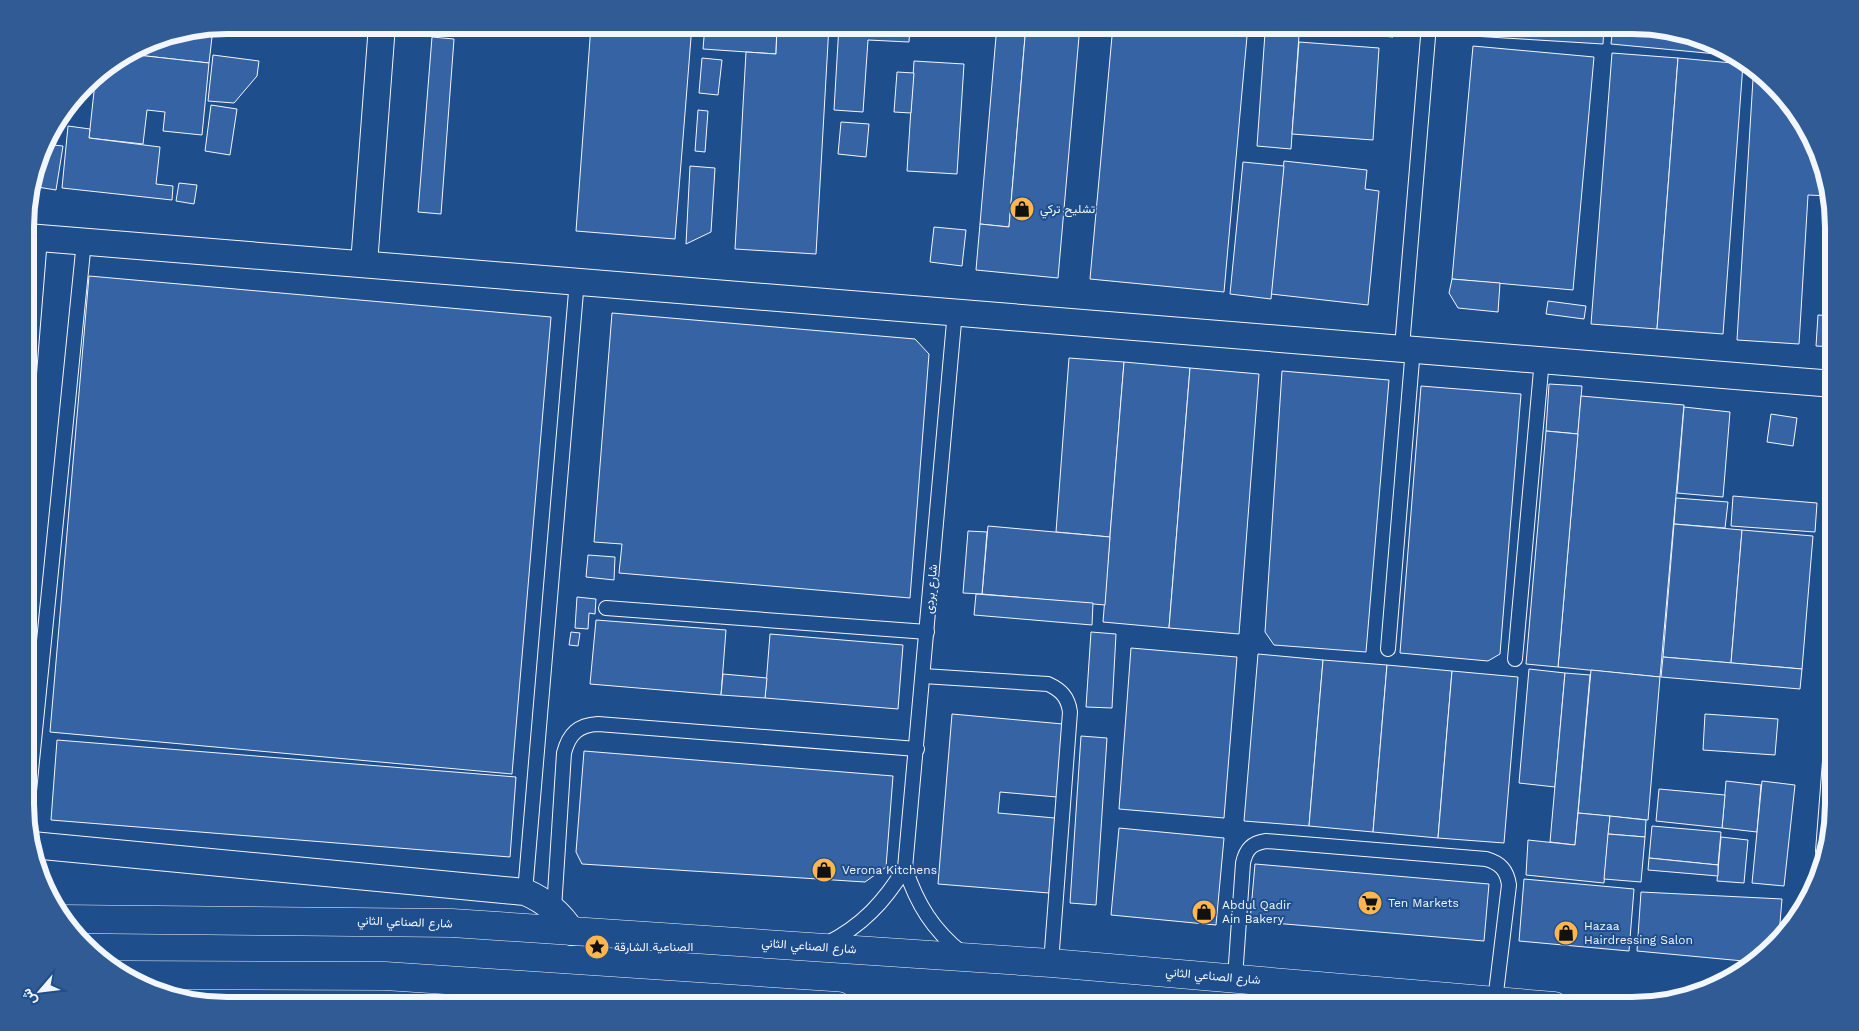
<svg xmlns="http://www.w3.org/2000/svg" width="1859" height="1031" font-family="'Work Sans',Vazirmatn,sans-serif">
<rect width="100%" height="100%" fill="#1f4e8c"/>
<g fill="#3563a3" stroke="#f2f6ff">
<polygon points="591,25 692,25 675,239 576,231"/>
<polygon points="705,25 777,25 776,54 703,49"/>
<polygon points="777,25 829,25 816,254 735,249 746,52 776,54"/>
<polygon points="839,25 910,25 909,42 868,40 863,112 834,110"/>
<polygon points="997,25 1026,25 1009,227 980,224"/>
<polygon points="1026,25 1080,25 1058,278 976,270 980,224 1009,227"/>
<polygon points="1113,25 1248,25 1224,292 1090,279"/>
<polygon points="1296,25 1360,25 1359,30"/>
<polygon points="1372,25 1394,25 1393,37 1371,35"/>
<polygon points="1473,25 1604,25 1603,44 1472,36"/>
<polygon points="1613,25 1633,25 1685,32 1733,52 1738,56 1611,44"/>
<polygon points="213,28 209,63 128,54 150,40"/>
<polygon points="1265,33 1299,35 1291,149 1257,146"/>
<polygon points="432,37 454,39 441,214 418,212"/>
<polygon points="1299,42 1379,48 1373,140 1292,134"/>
<polygon points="1473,46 1594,57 1573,290 1452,279"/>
<polygon points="1612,53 1678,58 1657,329 1591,324"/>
<polygon points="128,54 209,63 202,135 163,131 165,112 147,110 143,144 89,138 96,73"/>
<polygon points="213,55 259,61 257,76 234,103 208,101"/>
<polygon points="702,58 722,60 718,95 699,93"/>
<polygon points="1678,58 1743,64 1723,334 1657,329"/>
<polygon points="914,61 964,64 957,174 907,171"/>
<polygon points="897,72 914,73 911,113 894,112"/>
<polygon points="1753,79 1763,80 1800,115 1823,162 1830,196 1808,195 1799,344 1737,340"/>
<polygon points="211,105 237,109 230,155 205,151"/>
<polygon points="698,110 708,111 705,152 695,151"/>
<polygon points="64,114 63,126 55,125"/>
<polygon points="841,122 869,124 866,157 838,154"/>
<polygon points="68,126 90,129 89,138 160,147 156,184 173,186 172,200 62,188"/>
<polygon points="44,144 63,146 56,190 31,186"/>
<polygon points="1284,161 1367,170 1365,189 1379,191 1368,305 1271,294"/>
<polygon points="1243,162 1284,166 1271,299 1230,294"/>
<polygon points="690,166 715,168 711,232 686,244"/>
<polygon points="179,183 197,185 194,204 176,201"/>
<polygon points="1832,204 1834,213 1834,308 1823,307"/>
<polygon points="934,227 966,230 962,266 930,262"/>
<polygon points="89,276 551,317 512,774 50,732"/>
<polygon points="1452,279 1500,283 1498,312 1458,308 1449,293"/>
<polygon points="1548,301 1586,306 1584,319 1546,314"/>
<polygon points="612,313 915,339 929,354 910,598 619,573 622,544 594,542"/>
<polygon points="1818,315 1834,316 1834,347 1816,346"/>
<polygon points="1069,358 1124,362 1110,537 1056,532"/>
<polygon points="1124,362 1190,368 1169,628 1103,622"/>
<polygon points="1190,368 1259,374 1239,634 1169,628"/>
<polygon points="1282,371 1389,380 1366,652 1274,645 1265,632"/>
<polygon points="1549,384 1582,386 1578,434 1546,431"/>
<polygon points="1421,386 1521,394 1500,654 1488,661 1400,653"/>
<polygon points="1581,396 1684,405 1660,677 1558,667"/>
<polygon points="1684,407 1730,412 1723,497 1677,493"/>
<polygon points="1771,414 1797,418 1793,446 1767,442"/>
<polygon points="1546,431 1578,434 1558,667 1526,664"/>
<polygon points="1733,496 1817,503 1815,532 1731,526"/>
<polygon points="1676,498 1728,502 1725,528 1674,524"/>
<polygon points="1674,524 1742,530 1731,663 1663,657"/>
<polygon points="988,526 1110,537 1105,605 982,594"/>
<polygon points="1742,530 1813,536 1802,669 1731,663"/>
<polygon points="968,531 987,532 982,594 963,593"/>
<polygon points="588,555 615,557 614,580 586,577"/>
<polygon points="976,594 1093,603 1092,625 974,615"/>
<polygon points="577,597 596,599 595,614 589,613 588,629 575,628"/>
<polygon points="596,620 726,630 721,695 590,684"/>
<polygon points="571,632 580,633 578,646 569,645"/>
<polygon points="1091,632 1116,634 1112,708 1086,707"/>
<polygon points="770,634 903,645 898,709 765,698"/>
<polygon points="1131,648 1237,657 1224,818 1119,809"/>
<polygon points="1258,654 1323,660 1309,826 1244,821"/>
<polygon points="1663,657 1802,669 1800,689 1661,677"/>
<polygon points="1323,660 1387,665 1373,832 1309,826"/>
<polygon points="1387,665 1452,671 1438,838 1373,832"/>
<polygon points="1529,669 1565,673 1555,787 1519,783"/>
<polygon points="1591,670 1660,677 1648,820 1578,813"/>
<polygon points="1452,671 1518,677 1504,843 1438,838"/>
<polygon points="1565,673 1590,675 1575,845 1550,842"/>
<polygon points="723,674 767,678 765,698 721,695"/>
<polygon points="952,714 1063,724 1057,797 1000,792 998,813 1055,818 1049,893 938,884"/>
<polygon points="1705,714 1778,719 1775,755 1703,750"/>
<polygon points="1081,736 1107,738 1096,905 1070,903"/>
<polygon points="57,740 516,777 510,857 51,820"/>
<polygon points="584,751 893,776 886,867 865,882 582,864 576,852"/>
<polygon points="1726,781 1761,785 1757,832 1722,828"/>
<polygon points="1762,781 1795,785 1784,886 1752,883"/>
<polygon points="1659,789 1725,795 1722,828 1656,821"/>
<polygon points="1578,813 1610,816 1604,883 1526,875 1528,840 1575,845"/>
<polygon points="1610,816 1646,820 1645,837 1608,834"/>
<polygon points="1652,826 1721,832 1718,865 1649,858"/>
<polygon points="1119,828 1224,838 1216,925 1111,915"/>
<polygon points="1608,834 1645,837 1641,882 1604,879"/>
<polygon points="1721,837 1748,840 1744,883 1717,881"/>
<polygon points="1649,858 1718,865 1718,876 1648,870"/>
<polygon points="1255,864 1489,884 1484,941 1250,921"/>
<polygon points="1524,879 1634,889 1629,951 1519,941"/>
<polygon points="1641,892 1782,899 1779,935 1754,962 1637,951"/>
</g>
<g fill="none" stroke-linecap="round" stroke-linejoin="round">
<defs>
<g id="lane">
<path d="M955,311L905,868C917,904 933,930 962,953"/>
<polyline points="1402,347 1429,25"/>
<polyline points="27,398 40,238"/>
<polyline points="606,608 927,632"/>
<polyline points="1388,649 1413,348"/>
<polyline points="1515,659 1542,359"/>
<path d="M923,676L1048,684C1061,690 1068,697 1070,712L1051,963"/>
<polyline points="27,811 84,241"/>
<polyline points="1823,851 1834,710"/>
<polyline points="525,892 577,280"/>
<path d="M554,909L564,753C569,734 578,725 598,724L917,749"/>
<path d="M826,944C862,926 885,901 905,868"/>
<path d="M1235,978L1243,863C1246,849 1252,843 1266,841L1486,859C1500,863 1507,870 1509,885L1495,1001"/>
</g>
<g id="street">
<polyline points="27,237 1834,384"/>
<polyline points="364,264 382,25"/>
<path d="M32,845L525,892C546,901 560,913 572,932"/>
</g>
<g id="primary">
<polyline points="62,919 452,923 1051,963 1554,1006"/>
<polyline points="121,975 385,976 838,1006"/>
</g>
</defs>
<use href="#lane" stroke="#f2f6ff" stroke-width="16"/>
<use href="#street" stroke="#f2f6ff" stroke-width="28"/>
<use href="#primary" stroke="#f2f6ff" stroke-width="29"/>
<use href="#lane" stroke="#1f4e8c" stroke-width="14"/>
<use href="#street" stroke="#1f4e8c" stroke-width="26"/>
<use href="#primary" stroke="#1f4e8c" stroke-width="28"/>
</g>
<defs>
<symbol id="shop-disc" viewBox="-11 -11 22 22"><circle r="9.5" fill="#ffb74d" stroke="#1f4e8c"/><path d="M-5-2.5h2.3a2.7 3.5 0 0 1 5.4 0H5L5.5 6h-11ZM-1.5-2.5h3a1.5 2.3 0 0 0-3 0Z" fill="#111"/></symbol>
<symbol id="supermarket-disc" viewBox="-11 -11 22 22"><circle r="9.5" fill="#ffb74d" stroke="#1f4e8c"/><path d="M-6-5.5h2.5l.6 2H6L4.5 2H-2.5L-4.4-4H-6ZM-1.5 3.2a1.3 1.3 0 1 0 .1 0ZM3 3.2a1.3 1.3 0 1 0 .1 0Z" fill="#111"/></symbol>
<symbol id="sight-disc" viewBox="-11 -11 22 22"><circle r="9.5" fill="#ffb74d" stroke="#1f4e8c"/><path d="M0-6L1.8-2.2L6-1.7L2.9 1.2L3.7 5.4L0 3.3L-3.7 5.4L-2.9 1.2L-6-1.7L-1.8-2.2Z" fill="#111"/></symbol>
</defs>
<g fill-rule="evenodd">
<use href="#shop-disc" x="1008" y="195" width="28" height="28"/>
<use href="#shop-disc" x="810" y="856" width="28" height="28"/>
<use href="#supermarket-disc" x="1356" y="889" width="28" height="28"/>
<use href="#shop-disc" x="1190" y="898" width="28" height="28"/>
<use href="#shop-disc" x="1552" y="919" width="28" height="28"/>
<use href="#sight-disc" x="583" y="933" width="28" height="28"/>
</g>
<g text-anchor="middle" stroke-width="4" stroke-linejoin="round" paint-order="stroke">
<g font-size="12" fill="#f2f6ff" stroke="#1f4e8c" text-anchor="start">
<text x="1040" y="213">تشليح تركي</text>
<text x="842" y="874">Verona Kitchens</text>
<text x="1388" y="907">Ten Markets</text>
<text x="1222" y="909">Abdul Qadir<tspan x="1222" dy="14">Ain Bakery</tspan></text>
<text x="1584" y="930">Hazaa<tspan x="1584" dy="14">Hairdressing Salon</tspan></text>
<text x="614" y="951">الصناعية الشارقة</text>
</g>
<g font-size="12" fill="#f2f6ff" stroke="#1f4e8c">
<text transform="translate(931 589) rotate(-85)" y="4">شارع بردى</text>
<text transform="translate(405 922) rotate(2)" y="4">شارع الصناعي الثاني</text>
<text transform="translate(809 946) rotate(4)" y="4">شارع الصناعي الثاني</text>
<text transform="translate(1213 976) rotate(5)" y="4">شارع الصناعي الثاني</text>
</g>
</g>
<path d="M0 0H1859V1031H0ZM227 34H1632A193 193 0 0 1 1825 227V804A193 193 0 0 1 1632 997H227A193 193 0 0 1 34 804V227A193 193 0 0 1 227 34Z" fill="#305b95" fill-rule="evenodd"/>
<path fill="none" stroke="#f2f6ff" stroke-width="6" d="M227 34H1632A193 193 0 0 1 1825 227V804A193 193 0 0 1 1632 997H227A193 193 0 0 1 34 804V227A193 193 0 0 1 227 34Z"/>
<g transform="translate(40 991) rotate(242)" stroke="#1f4e8c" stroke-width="4" paint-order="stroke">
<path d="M0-4L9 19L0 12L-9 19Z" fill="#f2f6ff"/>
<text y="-8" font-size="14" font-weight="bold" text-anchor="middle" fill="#f2f6ff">ش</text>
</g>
</svg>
